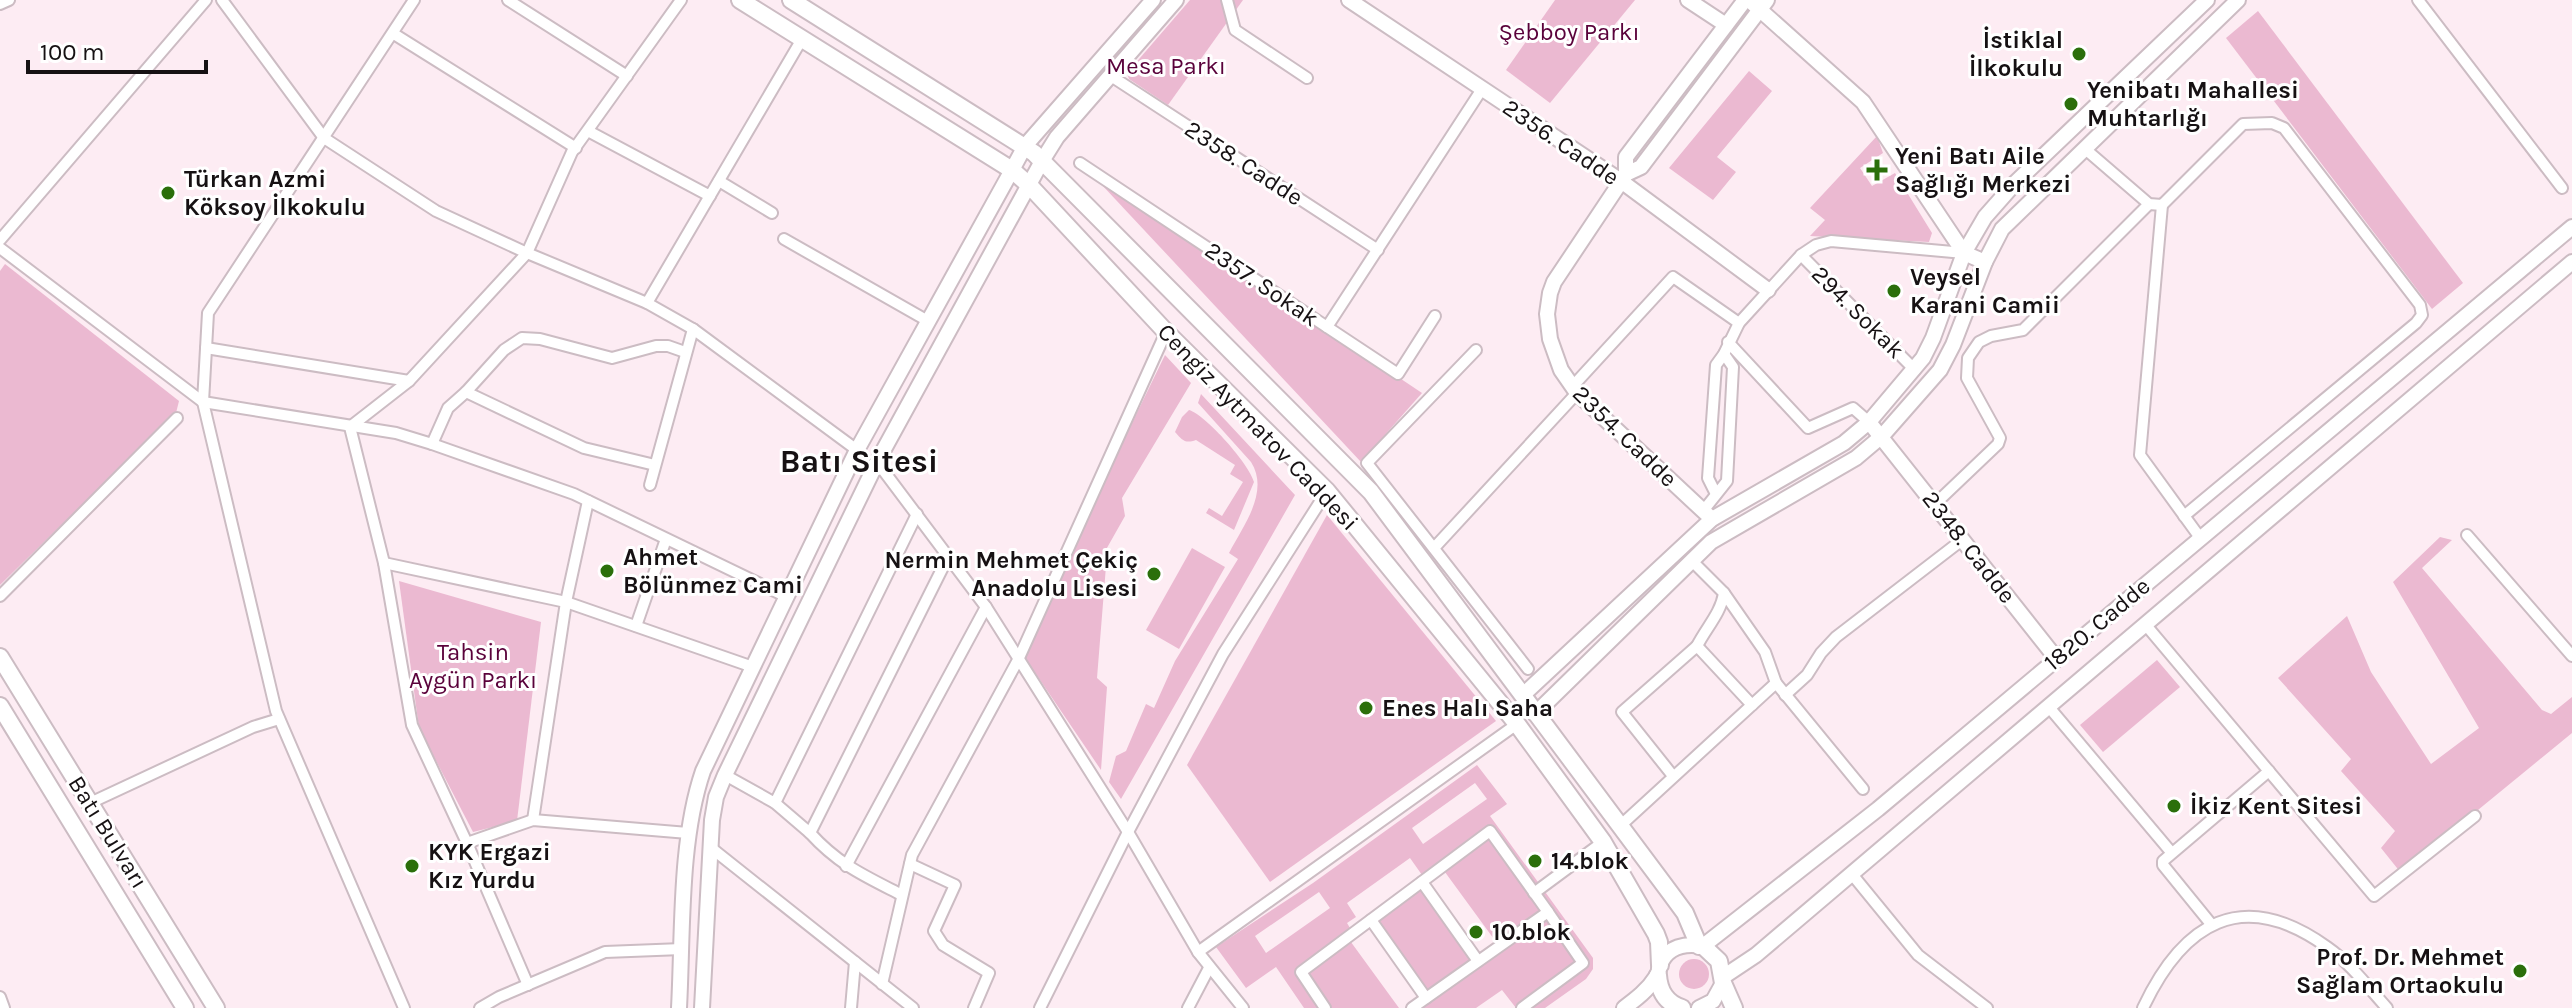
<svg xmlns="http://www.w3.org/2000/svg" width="2572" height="1008" font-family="Karla,sans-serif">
<rect width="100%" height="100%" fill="#fdecf3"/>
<g fill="#ebb9d1" fill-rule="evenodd">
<polygon points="1190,0 1243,0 1168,105 1129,79 1127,73"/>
<polygon points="1555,0 1635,0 1550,103 1506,70"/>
<polygon points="2258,11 2463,283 2432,309 2226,38"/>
<polygon points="1749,71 1772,91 1717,157 1736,172 1713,200 1669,168"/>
<polygon points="1877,136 1883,153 1860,168 1872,186 1895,173 1932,233 1929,242 1810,236 1825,220 1810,208"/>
<polygon points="1087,169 1422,393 1361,462"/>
<polygon points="5,264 179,401 176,413 0,585 0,271"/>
<polygon points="1165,355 1191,383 1122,498 1125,516 1099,562 1106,566 1097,678 1107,687 1101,770 1021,652"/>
<path d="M1201,394L1295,495L1121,799L1109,782L1116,756L1126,751L1146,704L1154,708L1175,661L1238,559L1229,553C1243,526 1270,492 1251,462L1198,403Z"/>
<path d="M1189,410C1206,415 1250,465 1254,482L1234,530L1206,513L1209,508L1222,516L1243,482L1230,474L1235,465L1196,440C1185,444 1182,440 1175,432L1182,417Z"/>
<polygon points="1327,515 1496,721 1270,882 1187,765"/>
<polygon points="2440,537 2452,540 2422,568 2542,710 2551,714 2572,697 2572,733 2401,873 2381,848 2395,831 2341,771 2351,759 2278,678 2347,616 2371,672 2431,764 2479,728 2393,582"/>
<polygon points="1192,548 1225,567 1179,649 1146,630"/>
<polygon points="399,581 541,622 517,821 473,832 419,728"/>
<polygon points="2157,660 2180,687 2103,752 2080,725"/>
<path d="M1477,765L1507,804L1490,816L1593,958V969L1586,979L1545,1008H1516L1502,990L1476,1008H1412L1426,998L1371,920L1410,891L1406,886L1422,875L1410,858L1347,903L1356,917L1347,923L1353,933L1348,938L1399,1008H1304L1276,967L1246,988L1216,947L1313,883ZM1475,783L1487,799L1423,844L1412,828ZM1442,868L1499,946L1478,961L1423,882ZM1319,892L1330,908L1266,953L1255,936Z"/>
<circle cx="1694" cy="974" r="15"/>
</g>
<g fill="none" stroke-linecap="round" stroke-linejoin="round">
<defs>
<g id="street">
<polyline points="222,0 324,138 436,211 527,253 647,303 693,329 857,450"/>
<polyline points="508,0 627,76"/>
<polyline points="1227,0 1235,30 1307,78"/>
<polyline points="2418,0 2562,188"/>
<polyline points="0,4 9,0"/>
<polyline points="394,34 576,148"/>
<polyline points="1111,76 1378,250"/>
<polyline points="588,131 710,196"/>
<polyline points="2084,148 2149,204 2162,205 2243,124 2272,123 2284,128 2420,305 2422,315 2416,323 2184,516"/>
<polyline points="1080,163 1327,327 1482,89"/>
<polyline points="719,181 772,213"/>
<polyline points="2162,205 2140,455 2201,539"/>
<polyline points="784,239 928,321"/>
<polyline points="0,240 206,0"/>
<polyline points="0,248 203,402 396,433 432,444 574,494 787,597"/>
<polyline points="1801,255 1816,245 1831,241 1964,253"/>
<polyline points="647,303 802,39"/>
<polyline points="1327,327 1398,374 1435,316"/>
<polyline points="1728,342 1808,428 1853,408 1869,422"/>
<polyline points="206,348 409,381"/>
<polyline points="1476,350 1367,463 1528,669"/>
<polyline points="1572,387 1673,277 1739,323"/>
<polyline points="466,392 504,350 522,338 540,339 612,358 656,346 668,346 685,352"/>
<polyline points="432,444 448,408 466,392 584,448 655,465"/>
<polyline points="877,462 986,607 1128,832 1198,952 1243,1008"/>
<polyline points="650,485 693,329"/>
<polyline points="1716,494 1708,478 1716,365 1724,354 1739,323 1801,255 1915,370"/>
<polyline points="1935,504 1998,444 2000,438 1967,378 1968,358 1979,342 1991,336 2023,330 2149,204"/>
<polyline points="1703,511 1727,481 1733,367 1724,354"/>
<polyline points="2467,535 2572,656"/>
<polyline points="1434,548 1577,393"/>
<path d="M1691,560L1724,593C1721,613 1706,628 1697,646"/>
<polyline points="384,563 566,602 753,667"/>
<polyline points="1724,593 1765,652 1776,683"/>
<polyline points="0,596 177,418"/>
<polyline points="2145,624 2374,896 2475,816"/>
<polyline points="636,626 666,539"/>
<polyline points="1785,695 1807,675 1821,653 1836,637 1962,540"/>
<polyline points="2048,706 2171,852"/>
<polyline points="725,775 775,803 917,514"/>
<polyline points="1673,776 1622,712 1697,646 1752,705"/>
<polyline points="90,803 253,727 279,719"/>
<polyline points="775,803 810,833"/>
<polyline points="533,820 566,602 588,501"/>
<polyline points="1620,826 1776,683 1863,789"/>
<polyline points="467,843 533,820 688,833"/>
<polyline points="710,847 913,1008"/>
<polyline points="910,864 955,885 934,931 943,945 989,973 974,1008"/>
<polyline points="846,866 986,607"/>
<polyline points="1851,873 1918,955 1987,1008"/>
<polyline points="1422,882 1478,961"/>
<polyline points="1534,893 1603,842"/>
<path d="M902,895C865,876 839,865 810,833L948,557"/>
<polyline points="1371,920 1426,998"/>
<polyline points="2211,924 2163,865 2163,861 2269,771"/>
<polyline points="1198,952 1517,724"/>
<polyline points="882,984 912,855 1018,660 1166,332"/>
<polyline points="528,985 467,843 412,725 384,563 350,427 409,381 527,253 572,152 681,0"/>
<polyline points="0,997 4,1008"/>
<polyline points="404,1008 276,711 203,402 208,313 414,0"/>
<polyline points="480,1008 499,997 605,952 682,949"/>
<polyline points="851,1008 855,962"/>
<polyline points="1040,1008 1128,832 1223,654 1327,491"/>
<polyline points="1188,1008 1209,968"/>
<polyline points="1325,1008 1301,972 1490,831 1548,912 1412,1008"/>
<polyline points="1522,1008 1583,963 1548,912"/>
<path d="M2143,1008C2183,923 2242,886 2327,947C2350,963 2368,987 2387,1008"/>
</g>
<g id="secondary">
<polyline points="1349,0 1621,181 1768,290"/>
<polyline points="1688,0 1726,25"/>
<polyline points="1749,0 1863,102 1964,253 1985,262"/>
<polyline points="1626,174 1641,167 1767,0"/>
<polyline points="1869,422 2056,658"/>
<polyline points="1712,519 1577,393 1561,370 1550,339 1547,314 1550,293 1554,282 1626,174 1626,157 1745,0"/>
<polyline points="1523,695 1712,519 1844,443 1869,422 1923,358 1933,338 1964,253 1985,217 2015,183 2207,0"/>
<polyline points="1535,714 1711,542 1856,458 1882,436 1940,370 1953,345 1985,262 2002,229 2238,0"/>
<polyline points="1723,977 1756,955 2572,262"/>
<path d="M679,1008C683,934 679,841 703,771L857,450L1012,170L1025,146L1153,0"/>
<polyline points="702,1008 712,820 716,797 725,775 877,462 1042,161 1057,137 1176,0"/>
<path d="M1624,1008C1636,999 1648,990 1656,977C1661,969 1657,973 1660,965C1667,946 1686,943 1703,946L1878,809L2572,227"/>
<polyline points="1699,1008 1713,1001 1723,983"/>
</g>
<g id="primary">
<polyline points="740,0 1012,170 1029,185 1166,332 1327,491 1517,724 1603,842 1656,934 1659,942 1660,965"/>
<polyline points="791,0 1034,153 1371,492 1671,894 1685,913 1699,946"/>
<polyline points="0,657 216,1008"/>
<polyline points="0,706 185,1008"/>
<polyline points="1703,946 1719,961 1723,983 1734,1008"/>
<path d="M1658,975C1659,991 1666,1003 1682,1008"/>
</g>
</defs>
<use href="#street" stroke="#ccbcc3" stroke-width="14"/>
<use href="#secondary" stroke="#ccbcc3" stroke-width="18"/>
<use href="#primary" stroke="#ccbcc3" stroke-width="20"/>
<use href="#street" stroke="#fff" stroke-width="10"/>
<use href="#secondary" stroke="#fff" stroke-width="14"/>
<use href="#primary" stroke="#fff" stroke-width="16"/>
</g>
<g fill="#2b6f0b" stroke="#fff" stroke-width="3">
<circle cx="2079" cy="54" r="8"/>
<circle cx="2071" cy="104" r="8"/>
<path d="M1873 158h8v8h8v8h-8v8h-8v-8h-8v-8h8z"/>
<circle cx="168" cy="193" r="8"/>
<circle cx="1894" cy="291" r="8"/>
<circle cx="607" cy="571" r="8"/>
<circle cx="1154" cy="574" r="8"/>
<circle cx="1366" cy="708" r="8"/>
<circle cx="2174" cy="806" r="8"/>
<circle cx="1535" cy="861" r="8"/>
<circle cx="412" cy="866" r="8"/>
<circle cx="1476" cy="932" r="8"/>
<circle cx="2520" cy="971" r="8"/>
</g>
<g text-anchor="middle" stroke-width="6" stroke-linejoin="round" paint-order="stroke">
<g font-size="24" fill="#5a023b" stroke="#fff">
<text x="1569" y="40">Şebboy Parkı</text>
<text x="1166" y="74">Mesa Parkı</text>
<text x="473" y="660">Tahsin<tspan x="473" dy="28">Aygün Parkı</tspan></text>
</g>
<g font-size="24" font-weight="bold" fill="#161113" stroke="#fff" text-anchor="start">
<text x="2063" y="48" text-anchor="end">İstiklal<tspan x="2063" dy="28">İlkokulu</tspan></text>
<text x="2087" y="98">Yenibatı Mahallesi<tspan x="2087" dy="28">Muhtarlığı</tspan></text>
<text x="1895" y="164">Yeni Batı Aile<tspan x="1895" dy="28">Sağlığı Merkezi</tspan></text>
<text x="184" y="187">Türkan Azmi<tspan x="184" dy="28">Köksoy İlkokulu</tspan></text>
<text x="1910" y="285">Veysel<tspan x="1910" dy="28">Karani Camii</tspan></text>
<text x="623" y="565">Ahmet<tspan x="623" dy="28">Bölünmez Cami</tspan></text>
<text x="1138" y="568" text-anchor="end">Nermin Mehmet Çekiç<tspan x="1138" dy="28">Anadolu Lisesi</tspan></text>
<text x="1382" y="716">Enes Halı Saha</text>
<text x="2190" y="814">İkiz Kent Sitesi</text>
<text x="428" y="860">KYK Ergazi<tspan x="428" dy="28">Kız Yurdu</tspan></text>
<text x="1551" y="869">14.blok</text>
<text x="1492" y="940">10.blok</text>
<text x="2504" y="965" text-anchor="end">Prof. Dr. Mehmet<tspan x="2504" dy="28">Sağlam Ortaokulu</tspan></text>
</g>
<g font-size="24" fill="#161113" stroke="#fff">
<text transform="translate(1561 142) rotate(34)" y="8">2356. Cadde</text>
<text transform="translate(1244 163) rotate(33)" y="8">2358. Cadde</text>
<text transform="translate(1262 284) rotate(34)" y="8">2357. Sokak</text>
<text transform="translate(1858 312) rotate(45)" y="8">294. Sokak</text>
<text transform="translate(1258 427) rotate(46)" y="8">Cengiz Aytmatov Caddesi</text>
<text transform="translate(1625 436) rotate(44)" y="8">2354. Cadde</text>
<text transform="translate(1969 547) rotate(52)" y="8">2348. Cadde</text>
<text transform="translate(2097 624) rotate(-40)" y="8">1820. Cadde</text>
<text transform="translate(108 832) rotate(58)" y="8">Batı Bulvarı</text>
</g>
<g font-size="32" font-weight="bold" fill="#161113" stroke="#fff">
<text x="859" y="472">Batı Sitesi</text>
</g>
</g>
<path d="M28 60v12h178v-12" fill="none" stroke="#161113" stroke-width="4"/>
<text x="40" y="60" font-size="24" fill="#161113" stroke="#ffffff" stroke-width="6" paint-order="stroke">100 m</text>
</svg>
